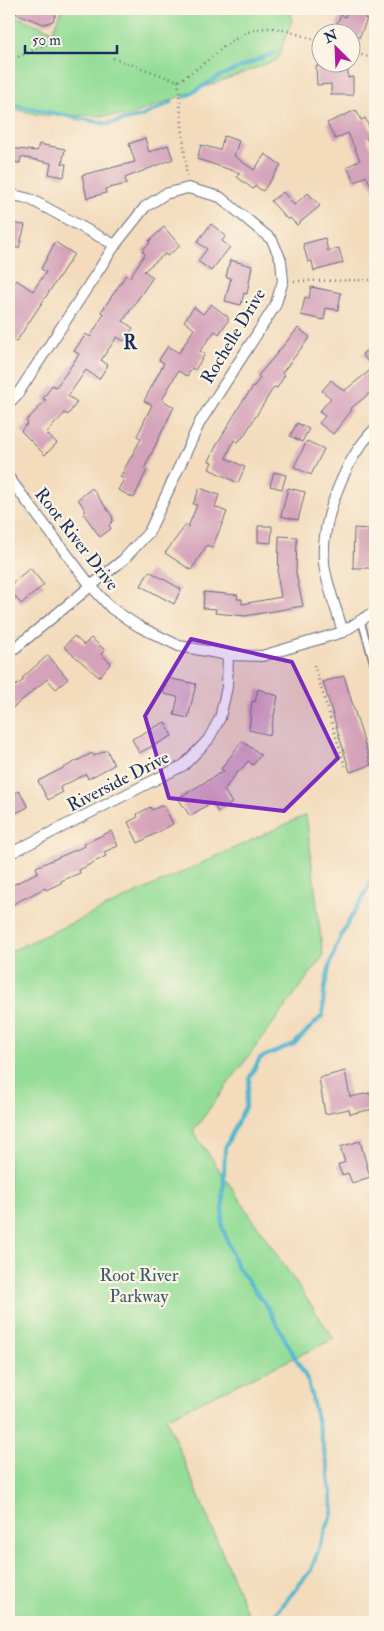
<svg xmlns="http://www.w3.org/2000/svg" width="384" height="1631" font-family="'IM FELL Double Pica',serif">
<rect width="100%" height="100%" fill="#fcf5e5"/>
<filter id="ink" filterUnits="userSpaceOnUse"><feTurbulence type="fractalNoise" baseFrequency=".02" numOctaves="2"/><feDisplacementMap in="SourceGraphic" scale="10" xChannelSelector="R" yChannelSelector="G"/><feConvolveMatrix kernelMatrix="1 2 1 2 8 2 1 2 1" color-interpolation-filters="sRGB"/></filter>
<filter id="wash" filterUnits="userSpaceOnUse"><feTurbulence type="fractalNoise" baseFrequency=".0096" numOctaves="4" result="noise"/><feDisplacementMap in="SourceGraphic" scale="20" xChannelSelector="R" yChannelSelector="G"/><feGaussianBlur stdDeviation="1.12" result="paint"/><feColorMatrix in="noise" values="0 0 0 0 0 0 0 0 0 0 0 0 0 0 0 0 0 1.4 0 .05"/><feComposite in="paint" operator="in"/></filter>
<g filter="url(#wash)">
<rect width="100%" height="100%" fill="#f3dbbc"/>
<g fill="#94dd97" stroke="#58867a">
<polygon points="62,9 119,9 129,12 131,9 290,9 292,20 277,60 128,116 41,115 9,108 9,14 53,31"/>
<polygon points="306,815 323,956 193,1131 334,1339 166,1418 251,1622 9,1622 9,952"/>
</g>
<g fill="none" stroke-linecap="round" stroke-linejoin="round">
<g stroke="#52b6d0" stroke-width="4">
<polyline points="185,97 220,76 274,53"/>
<polyline points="9,104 107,124 140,117 172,102"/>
<path d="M272,1622L275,1615L311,1570L333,1511L328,1467L308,1381L268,1308L236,1265L222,1226L225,1148L245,1107L250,1077L260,1058L294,1044L323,1015C322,983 331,955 346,926C356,908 369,891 375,871"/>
</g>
</g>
<g id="blocks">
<g fill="#d4a2b9">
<polygon points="9,9 58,9 53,21 44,24 9,11"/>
<polygon points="348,9 368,9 364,18 367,19 359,38 352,32 339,29 340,27 336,25 341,15 345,17"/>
<polygon points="348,65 348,78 353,77 353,95 331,95 331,84 317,85 316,66"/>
<polygon points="356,110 361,120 365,118 373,135 366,138 375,154 375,192 366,176 355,182 347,167 360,160 348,133 335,139 327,123"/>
<polygon points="224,136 239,141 234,156 254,170 265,154 281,165 263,191 255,186 253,189 237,177 240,173 197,159 201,145 220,150"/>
<polygon points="145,138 149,152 168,145 173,159 125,178 127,184 105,189 106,193 87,198 82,175 135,162 129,144"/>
<polygon points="39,144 65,149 62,164 66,164 64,177 49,174 51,163 21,157 20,163 9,162 9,148 37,151"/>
<polygon points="283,192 294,205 308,193 320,206 297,225 290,218 288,220 271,201"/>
<polygon points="9,223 25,225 19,248 9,247"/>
<polygon points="211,224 226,236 222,241 230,247 211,271 198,261 207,249 197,242"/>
<polygon points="164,227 180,246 167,256 165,254 144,271 153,277 123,321 133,328 124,341 117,337 101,360 108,365 99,379 86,370 68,396 77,402 68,415 65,413 46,433 57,443 45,455 21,431 28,423 26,421 46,400 43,399 52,385 56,387 67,372 79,354 74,351 86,334 90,337 104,314 101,312 126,275 130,277 145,254 142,250 150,243 149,241"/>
<polygon points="325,238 328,251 339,248 343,263 314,271 312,261 308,262 303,244"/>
<polygon points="55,242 74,254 16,342 9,337 9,290 16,280 33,291 46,272 41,269"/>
<polygon points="230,260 252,266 247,294 244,293 241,305 225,301 231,278 226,277"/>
<polygon points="311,287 341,293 338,310 326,308 324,320 301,315 305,297 309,298"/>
<polygon points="211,304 228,317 228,321 219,334 215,331 200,351 205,354 195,370 192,368 187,376 178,371 162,400 174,407 144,469 147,470 134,498 118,490 124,479 120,477 141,439 137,436 152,405 144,401 164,363 159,360 168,346 179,353 194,329 184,321 194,307 203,314"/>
<polygon points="298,328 310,337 282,373 285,375 277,388 274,387 243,437 238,442 234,440 226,458 245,467 238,483 209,469 212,462 209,461 217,444 242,402 260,378 258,376"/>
<polygon points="375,344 375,389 350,409 352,410 333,434 319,423 325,416 319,412 331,398 322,391 331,380 344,391 373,368 362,354"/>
<polygon points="297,423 309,429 302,442 290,436"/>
<polygon points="307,441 324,449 311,475 294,467"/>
<polygon points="274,472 286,475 282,489 270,486"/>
<polygon points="92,488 112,516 113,521 109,525 111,529 100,537 83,513 86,511 78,499"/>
<polygon points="200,488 219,495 215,507 227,512 212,548 207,545 191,570 165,553 186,525 188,527 197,505 193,504"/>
<polygon points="288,488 305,492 298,520 281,516"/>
<polygon points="258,526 272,526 271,543 258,542"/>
<polygon points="354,528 369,529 369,541 372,541 372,568 353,568"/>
<polygon points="279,536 297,537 296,573 303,606 245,616 215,613 216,609 203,608 204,592 238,595 237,599 242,599 242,604 281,597 278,579"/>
<polygon points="30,568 44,585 21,604 9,589 9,586"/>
<polygon points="149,571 181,589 174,604 141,586"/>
<polygon points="74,636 84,645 91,638 105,650 101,654 111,663 99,677 64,647"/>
<polygon points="48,655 68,679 56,689 47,679 9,711 9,690 24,680 22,678"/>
<polygon points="344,676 371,765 350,772 323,682"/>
<polygon points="167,678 196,684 188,718 174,715 178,697 164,694"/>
<polygon points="258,689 278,696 270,735 249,730 252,701 255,702"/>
<polygon points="165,722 172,736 139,753 132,739"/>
<polygon points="242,741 261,755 253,765 248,761 241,770 240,769 224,790 232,803 218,812 212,802 190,816 178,798 224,771 221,769"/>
<polygon points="107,750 114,765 88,779 86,774 60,787 63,792 48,800 38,781 92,753 94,756"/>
<polygon points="19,791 28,807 9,817 9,796"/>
<polygon points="160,806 164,806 173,824 138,843 128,822 138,817 137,814 150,807 152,810"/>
<polygon points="111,831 118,846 104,852 106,856 79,870 80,873 61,881 61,883 46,890 45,888 9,906 9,887 38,872 36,867 85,846 84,844"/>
<polygon points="345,1071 350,1097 370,1093 373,1109 350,1114 349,1109 325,1114 319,1078"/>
<polygon points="360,1141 370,1177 352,1183 348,1173 342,1175 338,1165 345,1162 340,1147"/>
</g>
</g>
</g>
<g filter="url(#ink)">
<use href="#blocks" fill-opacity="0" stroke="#676b7f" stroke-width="1"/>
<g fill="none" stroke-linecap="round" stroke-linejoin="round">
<defs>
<polyline id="service" points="361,621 375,669"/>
<g id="minor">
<polyline points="9,194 30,199 115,245"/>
<polyline points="9,403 17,395 115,245 145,207 165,194 188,188 220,197 272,240 281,260 283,281 275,306 200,422 149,532 124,559 9,653"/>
<polyline points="9,478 91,586 111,608 138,626 179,646 228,655 262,656 343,632 375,611"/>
<path d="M343,632C338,613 325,581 324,562C321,520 345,458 375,429"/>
<polyline points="9,854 184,765 208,740 220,718 227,687 228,655"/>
</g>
</defs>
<use href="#service" stroke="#676b7f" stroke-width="8"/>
<use href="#minor" stroke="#676b7f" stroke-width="12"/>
<g stroke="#676b7f" stroke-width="2.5" stroke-dasharray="1 4" stroke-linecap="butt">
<polyline points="352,52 375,59"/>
<path d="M113,58L178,81C208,66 234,27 270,28C287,29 305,37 322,42"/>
<polyline points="9,61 51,42"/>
<polyline points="178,81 187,179"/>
<polyline points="294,281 375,280"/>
<polyline points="314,665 345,766"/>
</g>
<use href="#service" stroke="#fff" stroke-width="5"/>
<use href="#minor" stroke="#fff" stroke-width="10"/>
</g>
</g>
<path fill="#7b2cbf" fill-opacity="0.2" stroke="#7b2cbf" stroke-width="4" stroke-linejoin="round" d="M191,639L292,662L338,758L284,811L169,798L145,716Z"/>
<g text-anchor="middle" stroke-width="4.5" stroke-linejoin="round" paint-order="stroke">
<g font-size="18" fill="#1b2f5e" stroke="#fcf5e5">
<text transform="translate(233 336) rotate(-59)" y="6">Rochelle Drive</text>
<text transform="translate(77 539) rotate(52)" y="6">Root River Drive</text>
<text transform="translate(118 781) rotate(-27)" y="6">Riverside Drive</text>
</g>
<g font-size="18" fill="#395a6c" stroke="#fcf5e5">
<text x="139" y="1281">Root River<tspan x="139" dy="21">Parkway</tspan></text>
</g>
<g font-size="19" font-weight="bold" fill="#1b2f5e" stroke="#fcf5e5">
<text x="130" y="349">R</text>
</g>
</g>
<rect width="384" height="1631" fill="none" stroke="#fcf5e5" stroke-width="30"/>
<g transform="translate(336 48) rotate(336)"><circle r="24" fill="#fcf5e5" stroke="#a2a6af"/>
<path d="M0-4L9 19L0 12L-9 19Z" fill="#b5179e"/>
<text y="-8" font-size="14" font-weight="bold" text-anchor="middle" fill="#1b2f5e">N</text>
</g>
<path d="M25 45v8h92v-8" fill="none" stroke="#1b2f5e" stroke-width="2.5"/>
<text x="32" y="45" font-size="15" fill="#1b2f5e" stroke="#fcf5e5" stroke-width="4" paint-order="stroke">50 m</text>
</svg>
